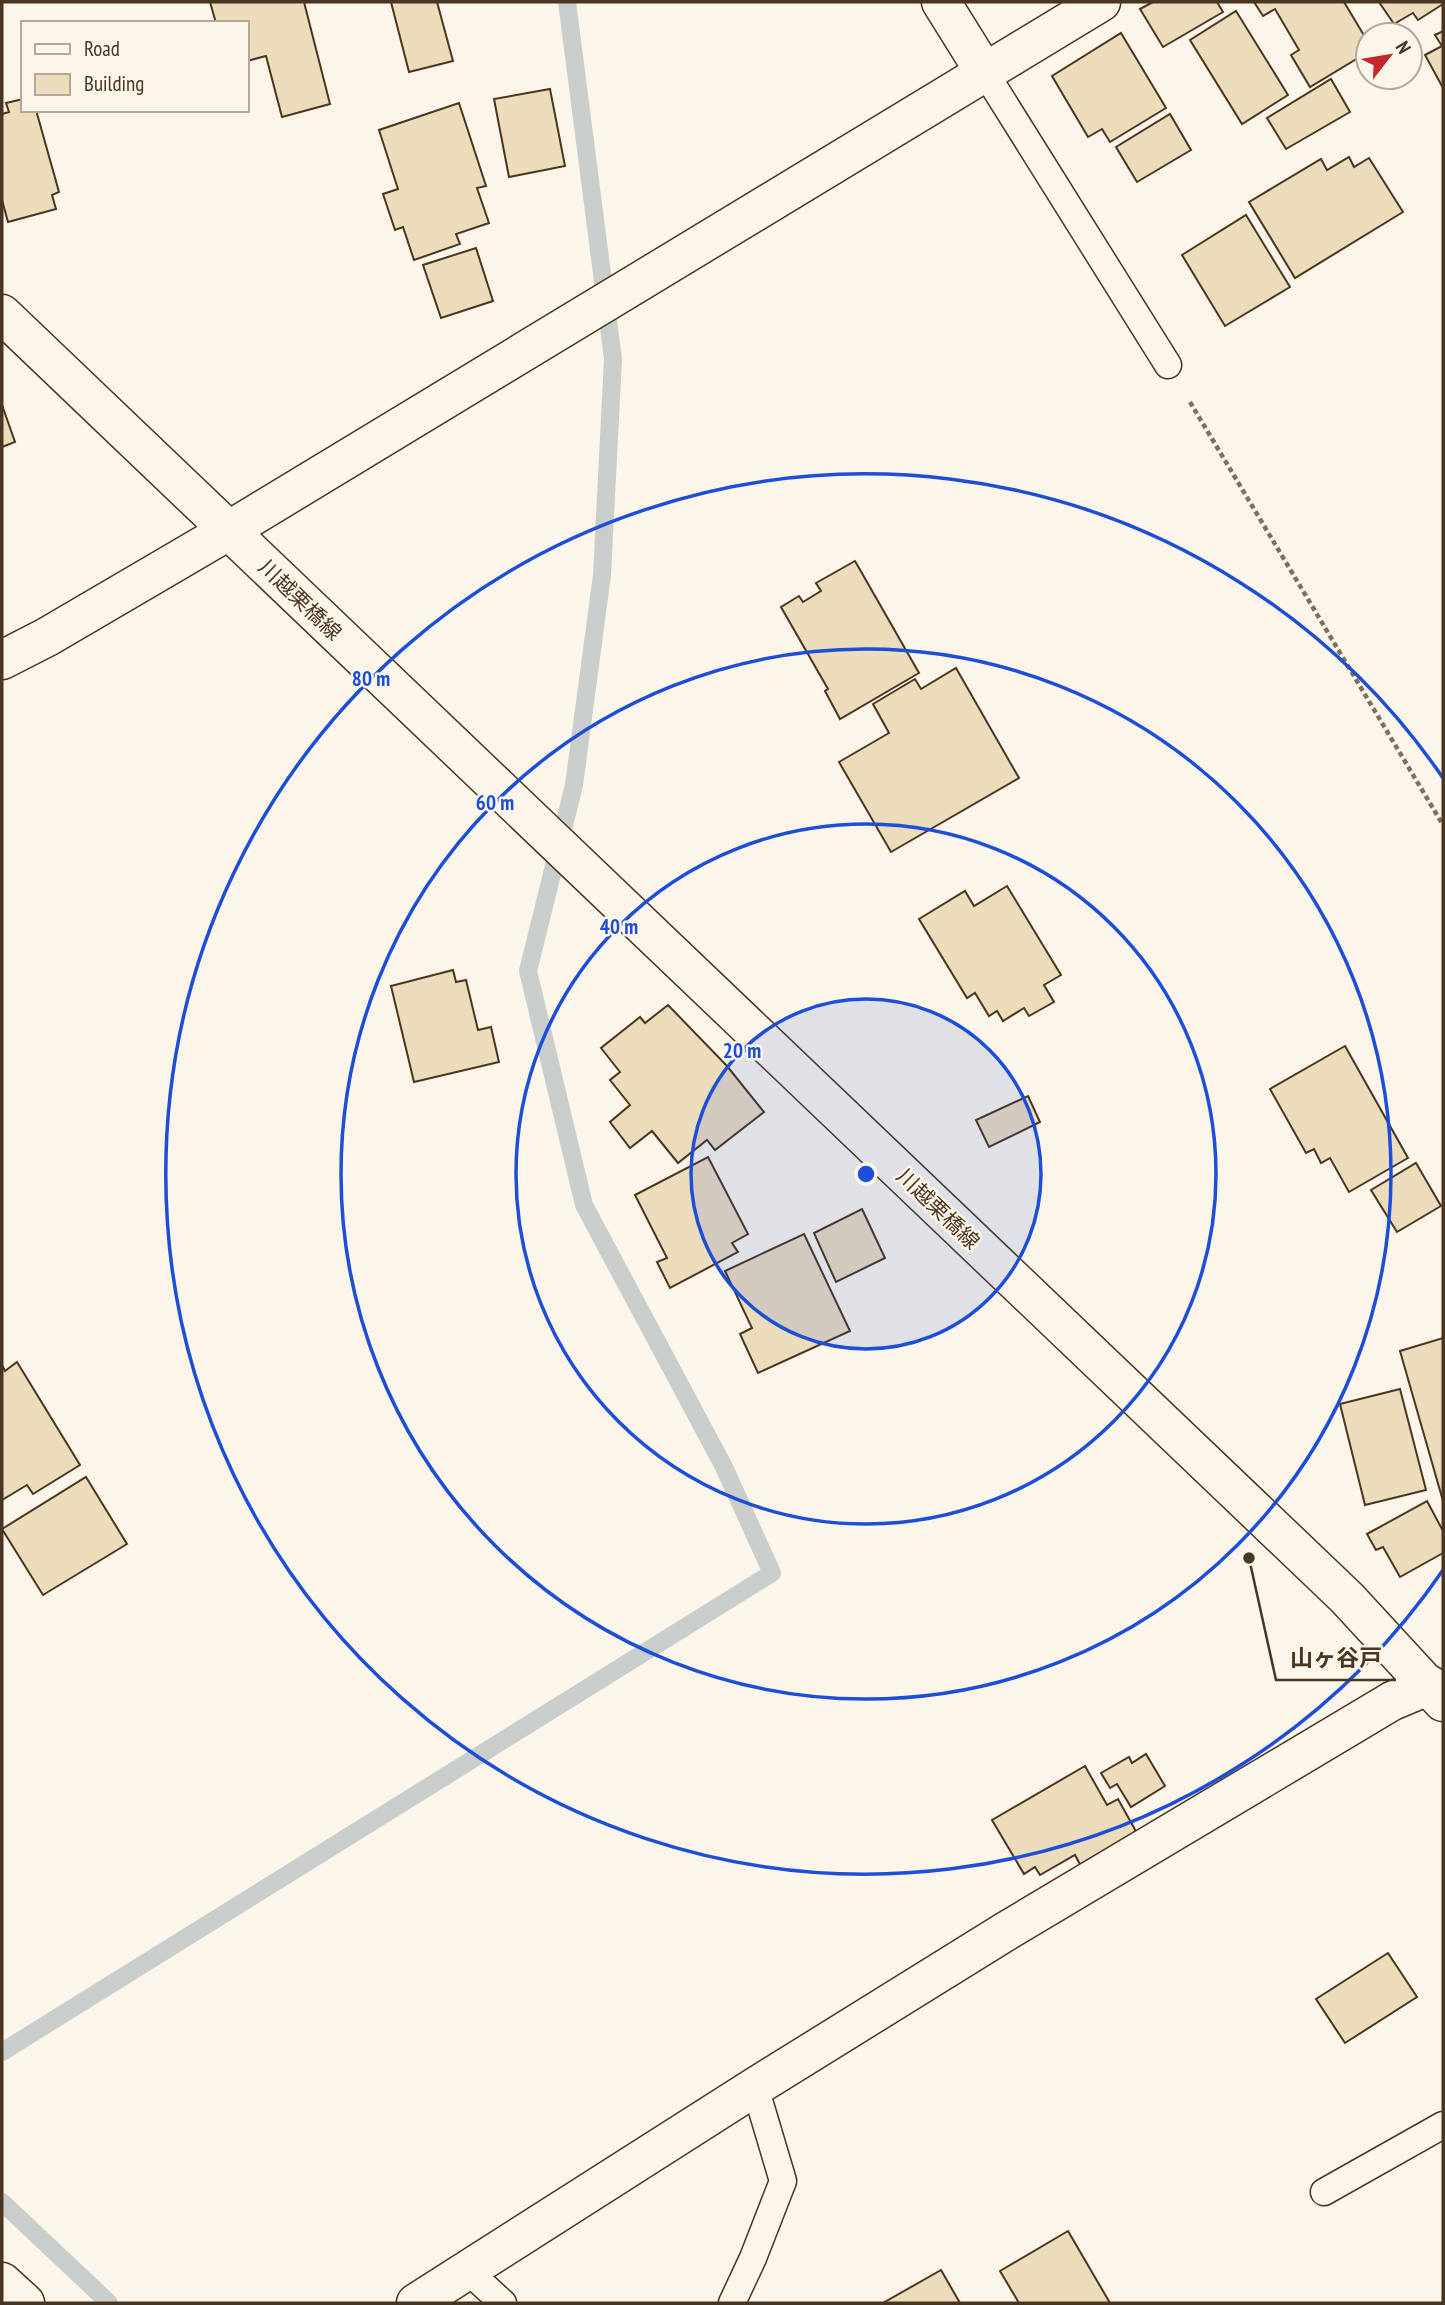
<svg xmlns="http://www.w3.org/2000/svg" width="1445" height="2305" font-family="'PT Sans Narrow','Noto Sans JP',sans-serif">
<rect width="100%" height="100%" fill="#fbf6e9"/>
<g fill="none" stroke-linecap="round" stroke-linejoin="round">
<g stroke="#c9cecd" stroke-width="18">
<polyline points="2,2052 772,1573 724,1467 584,1205 528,971 574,785 602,575 613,359 567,2"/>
<polyline points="2,2202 109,2303"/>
</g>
</g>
<g fill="#ecdcbc" stroke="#4a3520" stroke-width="2">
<polygon points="210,2 304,2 330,104 282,117 266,56 247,61 247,23 216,23"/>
<polygon points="391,2 437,2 453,61 409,72"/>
<polygon points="1153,2 1217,2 1223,12 1163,47 1140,9"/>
<polygon points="1254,2 1344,2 1368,42 1368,52 1310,87 1291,55 1299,50 1275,9 1263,16"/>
<polygon points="1379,2 1443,2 1443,4 1418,20 1413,13 1394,24"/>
<polygon points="1236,11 1288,95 1242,124 1190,40"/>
<polygon points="1443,31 1443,88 1425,55 1442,46 1435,35"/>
<polygon points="1121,33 1166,108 1110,142 1102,129 1088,137 1052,76"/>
<polygon points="1331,79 1350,112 1286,149 1267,118"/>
<polygon points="550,89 565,166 509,177 494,99"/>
<polygon points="23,99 23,110 36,110 59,192 52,195 56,209 8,222 2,200 2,114 9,112 6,103"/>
<polygon points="459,103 486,186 477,188 489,223 456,234 460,244 414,260 403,227 395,230 383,194 398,189 379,130"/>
<polygon points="1170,114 1191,150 1137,182 1116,147"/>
<polygon points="1349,157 1354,167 1369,158 1403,212 1295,278 1249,202 1321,159 1327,170"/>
<polygon points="1246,215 1290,287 1225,326 1182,255"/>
<polygon points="476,248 493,301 441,318 423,265"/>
<polygon points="2,405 15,442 2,447"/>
<polygon points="855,561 919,673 840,719 825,691 828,689 781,607 799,596 803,602 821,591 816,583"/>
<polygon points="956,668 1019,778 891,852 839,762 889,733 873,704 915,679 921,689"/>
<polygon points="1007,886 1061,975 1044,985 1054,1002 1029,1016 1024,1008 1003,1021 997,1011 989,1016 975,993 967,998 919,919 965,891 974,906"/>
<polygon points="453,970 456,982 466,980 478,1030 491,1027 499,1062 414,1082 391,986"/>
<polygon points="668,1005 727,1066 764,1112 715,1150 707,1140 678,1163 652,1131 630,1148 610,1122 630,1105 610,1080 620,1072 601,1048 640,1017 645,1023"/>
<polygon points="1345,1046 1408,1158 1349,1192 1330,1158 1321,1163 1314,1149 1306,1153 1270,1089"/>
<polygon points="1028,1096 1040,1122 989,1147 976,1120"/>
<polygon points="708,1157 748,1234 732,1243 738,1252 670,1288 657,1262 667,1258 635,1195"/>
<polygon points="1416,1163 1441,1206 1397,1232 1371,1190"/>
<polygon points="862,1209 885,1258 836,1282 814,1233"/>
<polygon points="804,1234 850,1331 758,1373 740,1334 752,1328 725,1271"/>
<polygon points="1443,1338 1443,1501 1400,1351"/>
<polygon points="17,1362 80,1465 33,1494 27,1485 2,1500 2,1365 5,1371"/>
<polygon points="1400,1389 1426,1490 1365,1505 1340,1404"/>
<polygon points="86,1477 127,1544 43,1595 2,1529"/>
<polygon points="1427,1501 1443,1531 1443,1553 1400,1577 1383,1547 1376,1550 1367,1534"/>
<polygon points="1146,1754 1165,1786 1131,1807 1117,1784 1110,1788 1101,1773 1129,1757 1132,1763"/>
<polygon points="1085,1766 1107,1805 1118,1799 1138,1835 1082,1868 1075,1855 1040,1875 1035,1867 1024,1874 992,1820"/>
<polygon points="1388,1953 1417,1997 1345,2043 1316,1999"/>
<polygon points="1068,2231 1110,2303 1019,2303 1000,2271"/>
<polygon points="941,2270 960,2303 883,2303"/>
</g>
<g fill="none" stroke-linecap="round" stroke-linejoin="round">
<defs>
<g id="lane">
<polyline points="984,71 1168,365"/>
<polyline points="1324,2192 1443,2125"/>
<polyline points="468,2271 503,2303"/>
<polyline points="732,2303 753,2258 783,2181 755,2087"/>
</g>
<g id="street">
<polyline points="941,2 984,71"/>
<polyline points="2,660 47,637 228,531 1101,2"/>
<polyline points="2,2282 25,2303"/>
<polyline points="416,2303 755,2087 1008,1930 1392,1701 1430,1685"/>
</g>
<polyline id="primary" points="2,314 1347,1598 1443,1702"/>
</defs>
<use href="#lane" stroke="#4a3520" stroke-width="29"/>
<use href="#street" stroke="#4a3520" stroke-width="41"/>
<use href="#primary" stroke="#4a3520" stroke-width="41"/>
<polyline stroke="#7f6f5c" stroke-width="4.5" stroke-dasharray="5 3.5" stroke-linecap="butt" points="1190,402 1443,825"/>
<use href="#lane" stroke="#fbf6e9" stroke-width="26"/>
<use href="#street" stroke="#fbf6e9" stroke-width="38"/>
<use href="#primary" stroke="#fbf6e9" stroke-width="38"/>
</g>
<circle cx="866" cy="1174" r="175" fill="#1d4ed8" fill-opacity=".12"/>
<g fill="none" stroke="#1d4ed8" stroke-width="3.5">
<circle cx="866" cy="1174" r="175"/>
<circle cx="866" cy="1174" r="350"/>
<circle cx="866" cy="1174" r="525"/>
<path d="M1443 1570A700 700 0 1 1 1443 778"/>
</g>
<g text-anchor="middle" stroke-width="5" stroke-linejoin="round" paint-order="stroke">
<g font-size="21" fill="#4a3520" stroke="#fbf6e9">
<text transform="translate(300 600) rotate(44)" y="7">川越栗橋線</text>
<text transform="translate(938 1209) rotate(44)" y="7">川越栗橋線</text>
</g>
</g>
<circle cx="866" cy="1174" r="10" fill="#1d4ed8" stroke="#fbf6e9" stroke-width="3.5"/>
<g font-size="21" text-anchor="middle" font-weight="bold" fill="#1d4ed8" stroke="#fbf6e9" stroke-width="5" stroke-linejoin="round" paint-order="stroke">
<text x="371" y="686">80 m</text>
<text x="495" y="810">60 m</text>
<text x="619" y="934">40 m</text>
<text x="742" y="1058">20 m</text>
</g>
<path fill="none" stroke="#4a3520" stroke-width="2.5" d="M1249 1558L1276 1680H1396"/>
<circle fill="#4a3520" stroke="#fbf6e9" stroke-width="2.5" cx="1249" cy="1558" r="7"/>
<g font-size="23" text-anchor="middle" font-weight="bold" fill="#4a3520" stroke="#fbf6e9" stroke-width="5" stroke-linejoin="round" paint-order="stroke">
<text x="1336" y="1666">山ヶ谷戸</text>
</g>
<rect width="1445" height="2305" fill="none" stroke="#4a3520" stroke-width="7"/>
<rect x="21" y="21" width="228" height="91" fill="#fbf6e9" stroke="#b4a999" stroke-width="2"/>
<rect x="35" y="44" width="35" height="10" fill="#fbf6e9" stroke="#b4a999" stroke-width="2"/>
<text x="84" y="56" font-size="21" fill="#4a3520">Road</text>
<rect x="35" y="74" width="35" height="21" fill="#ecdcbc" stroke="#b4a999" stroke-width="2"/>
<text x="84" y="91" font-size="21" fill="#4a3520">Building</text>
<g transform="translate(1389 56) rotate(59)"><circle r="33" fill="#fbf6e9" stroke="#b4a999" stroke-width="2"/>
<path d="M0-5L12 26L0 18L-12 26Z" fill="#c62828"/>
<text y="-10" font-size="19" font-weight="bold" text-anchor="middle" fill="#4a3520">N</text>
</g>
</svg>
